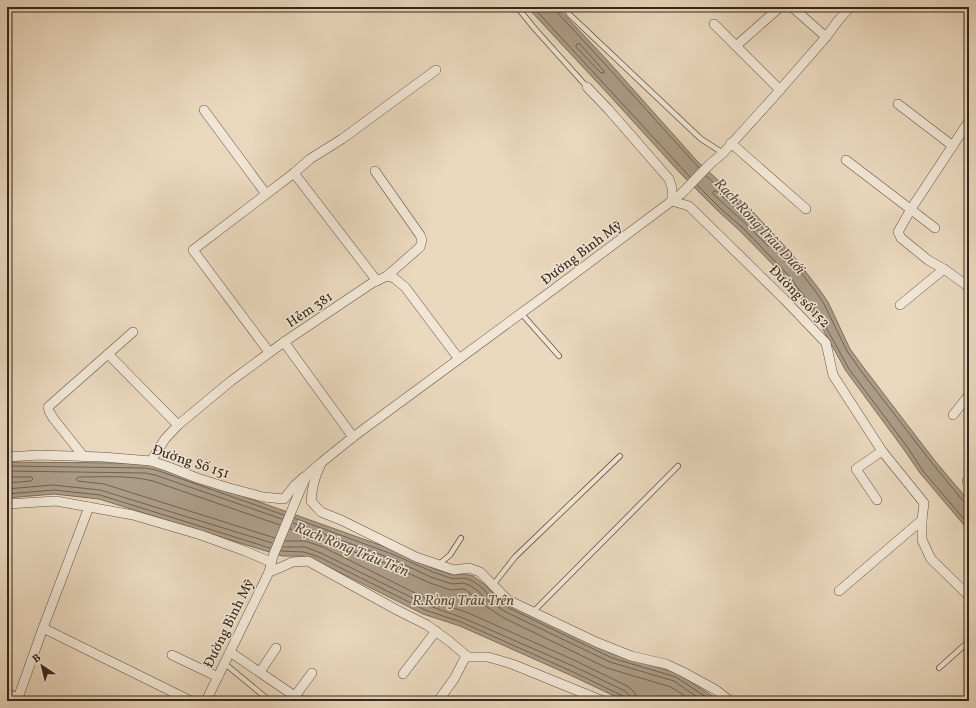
<svg xmlns="http://www.w3.org/2000/svg" width="976" height="708" font-family="Vollkorn,serif">
<rect width="100%" height="100%" fill="#ead8be"/>
<filter id="stains"><feTurbulence type="fractalNoise" baseFrequency=".005" numOctaves="4"/><feColorMatrix values="0 0 0 0 .2 0 0 0 0 .09 0 0 0 0 .02 0 0 0 .5 -.17"/></filter>
<radialGradient id="worn" r=".72"><stop offset=".6" stop-color="#630" stop-opacity="0"/><stop offset="1" stop-color="#630" stop-opacity=".3"/></radialGradient>
<g fill="#ac9c87" stroke="#7c6d5c">
<polygon points="527,7 557,7 607,60 697,161 752,211 791,253 819,289 828,302 850,349 864,368 935,461 969,501 969,531 920,473 905,451 846,371 819,322 786,278 740,231 718,211 680,173 610,96"/>
<polygon points="7,462 118,463 146,464 157,466 265,504 394,550 434,569 453,575 464,574 473,576 484,584 493,593 510,604 613,654 677,673 720,701 625,701 570,675 460,626 423,614 317,561 303,556 282,556 99,499 54,494 7,498"/>
</g>
<g fill="none" stroke-linecap="round" stroke-linejoin="round">
<g stroke="#706251" stroke-width="1">
<polyline points="533,7 690,177"/>
<polyline points="554,7 556,11 604,63 699,168"/>
<polygon points="577,44 580,44 604,71 604,73 601,73 576,47"/>
<polyline points="706,176 750,214 788,256 816,292 824,304 847,351 861,371 932,463 964,502 969,503"/>
<polyline points="697,185 720,208 743,228 789,276 822,320 849,369 908,448 923,471 969,525"/>
<polygon points="714,191 716,191 746,217 771,244 771,246 768,246 746,224 713,194"/>
<polyline points="7,466 145,468 156,470 284,515"/>
<polyline points="7,471 145,473 155,475 282,519"/>
<polyline points="7,477 31,477 33,479 31,481 7,483"/>
<polyline points="7,489 53,485 100,490 272,543"/>
<polyline points="7,494 54,490 100,495 270,548"/>
<polyline points="294,518 392,554 433,572 453,579 464,578 471,580 481,587 490,596 509,608 612,658 676,677 712,701"/>
<polyline points="293,523 390,558 431,577 452,584 463,583 469,585 478,591 487,600 506,612 610,662 674,681 703,701"/>
<polyline points="290,529 388,564 430,583 451,590 463,589 466,590 484,605 504,618 607,668 671,687 693,701"/>
<path d="M275,538L104,484L78,481L76,479L78,477C103,477 129,475 153,481L280,525"/>
<polyline points="285,541 305,541 323,547 429,600 466,612 576,661 629,687 635,693 636,701"/>
<polyline points="283,547 305,547 321,553 427,605 463,618 573,666 625,691 629,695 630,701"/>
<polyline points="281,551 304,552 319,557 425,610 461,622 571,671 623,696 625,698 625,701"/>
</g>
<defs>
<g id="service">
<polyline points="517,7 535,29 587,87"/>
<polyline points="565,7 569,14 701,139 723,153"/>
<polyline points="521,313 559,356"/>
<polyline points="438,565 450,555 461,538"/>
<polyline points="493,585 515,557 620,456"/>
<polyline points="533,612 678,466"/>
<polyline points="224,663 270,701"/>
<polyline points="939,668 969,641"/>
<polyline points="7,691 19,696"/>
</g>
<g id="minor">
<polyline points="792,7 826,37"/>
<polyline points="714,24 780,90"/>
<polyline points="736,46 780,7"/>
<polyline points="587,87 609,110 669,179 672,188 672,201 689,206 784,299 826,343 833,375 882,451 924,503 922,520 922,540 931,559 969,596"/>
<polyline points="898,104 953,146"/>
<polyline points="204,110 266,194"/>
<polyline points="969,121 911,209 898,232 901,238 928,260 944,269 969,287"/>
<polyline points="731,143 806,209"/>
<polyline points="846,160 935,228"/>
<polyline points="294,173 377,281"/>
<polyline points="387,276 394,278 405,287 459,359"/>
<polyline points="900,305 944,269"/>
<polyline points="284,342 353,437"/>
<polyline points="269,352 193,250 294,173 310,159 342,139 436,70"/>
<polyline points="108,354 178,425"/>
<polyline points="953,415 969,395"/>
<polyline points="7,457 39,455 103,457 151,461 169,467 197,478 226,487 263,497 284,499 295,485 304,477"/>
<polyline points="84,457 53,418 49,411 48,407 133,332"/>
<polyline points="151,461 165,439 178,425 231,381 284,342 372,283 387,276 420,247 422,240 420,235 375,171"/>
<path d="M320,466C314,477 312,489 311,501L321,512L341,520L416,557L454,570L469,568L480,572L508,600L596,642L631,656L666,664L683,672L716,690L730,701"/>
<polyline points="967,481 969,484"/>
<polyline points="877,500 856,469 882,451"/>
<polyline points="7,504 56,501 133,515 201,535 245,551 271,562"/>
<polyline points="269,572 284,566 292,562 308,561 397,610 427,625 449,641 468,657 488,657 512,664 603,701"/>
<polyline points="839,591 922,520"/>
<polyline points="43,628 191,701"/>
<polyline points="230,652 302,701"/>
<polyline points="172,655 218,677"/>
<polyline points="260,672 276,648"/>
<polyline points="403,674 436,631"/>
<polyline points="295,696 312,673"/>
<polyline points="17,701 43,628 89,507"/>
<polyline points="206,701 269,572 273,556 301,488 307,475 322,462 353,437 550,292 681,194 710,164 723,153 772,99 826,37 837,22 850,7"/>
<polyline points="438,701 454,679 466,656"/>
</g>
</defs>
<use href="#service" stroke="#625344" stroke-width="6"/>
<use href="#minor" stroke="#625344" stroke-width="10"/>
<use href="#service" stroke="#f1e6d5" stroke-width="4.5"/>
<use href="#minor" stroke="#f1e6d5" stroke-width="9"/>
</g>
<g text-anchor="middle" stroke-width="3" stroke-linejoin="round" paint-order="stroke">
<g font-size="14" fill="#34271b" stroke="#f1e6d5">
<text transform="translate(581 252) rotate(-37)" y="5">Đường Bình Mỹ</text>
<text transform="translate(800 296) rotate(46)" y="5">Đường số 152</text>
<text transform="translate(309 309) rotate(-34)" y="5">Hẻm 381</text>
<text transform="translate(191 461) rotate(18)" y="5">Đường Số 151</text>
<text transform="translate(228 623) rotate(-64)" y="5">Đường Bình Mỹ</text>
</g>
<g font-size="15" font-style="italic" fill="#584a3b" stroke="#f1e6d5">
<text transform="translate(760 226) rotate(47)" y="5">Rạch Ròng Trâu Dưới</text>
<text transform="translate(352 549) rotate(22)" y="5">Rạch Ròng Trâu Trên</text>
<text x="463" y="605">R.Ròng Trâu Trên</text>
</g>
</g>
<rect width="976" height="708" fill="none" stroke="#ead8be" stroke-width="24"/>
<rect x="8" y="8" width="960" height="692" fill="none" stroke="#34271b" stroke-width="2"/>
<rect x="12" y="12" width="952" height="684" fill="none" stroke="#34271b"/>
<g transform="translate(42 666) rotate(325)" stroke="#f1e6d5" stroke-width="3" paint-order="stroke">
<path d="M0-3L7 15L0 10L-7 15Z" fill="#34271b"/>
<text y="-6" font-size="11" font-weight="bold" text-anchor="middle" fill="#34271b">B</text>
</g>
<rect width="100%" height="100%" filter="url(#stains)"/>
<rect width="100%" height="100%" fill="url(#worn)"/>
</svg>
